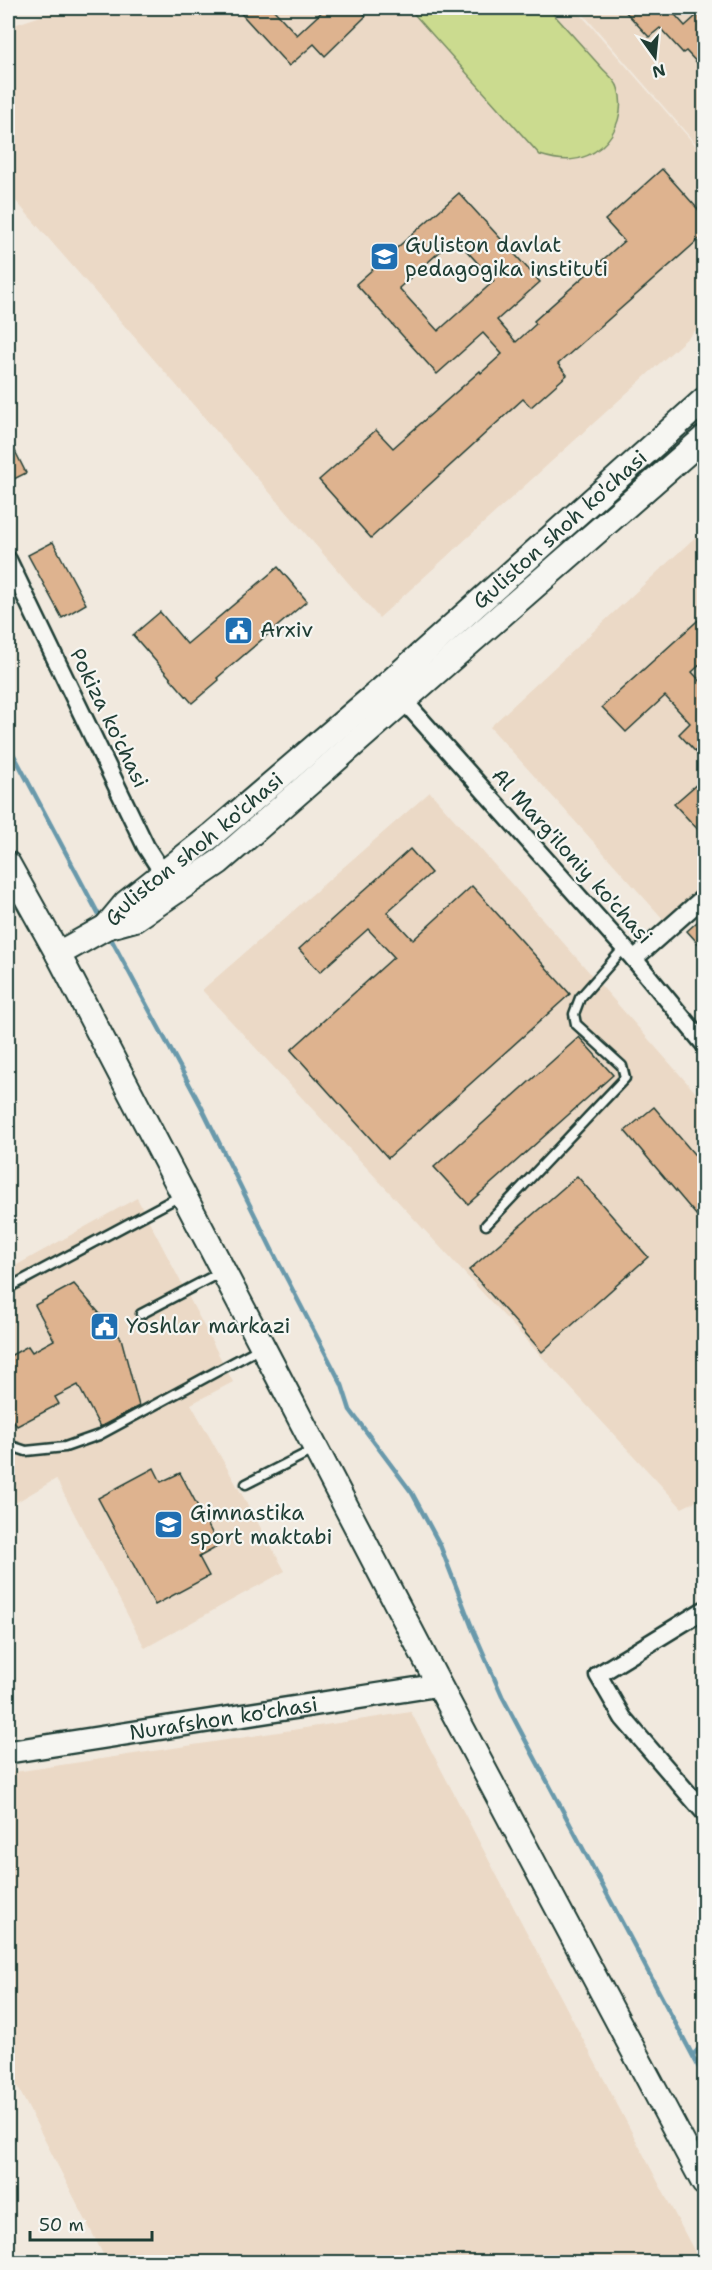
<svg xmlns="http://www.w3.org/2000/svg" width="712" height="2270" font-family="'Shantell Sans',sans-serif">
<rect width="100%" height="100%" fill="#f1e9de"/>
<filter id="ink" filterUnits="userSpaceOnUse"><feTurbulence type="fractalNoise" baseFrequency=".0167" numOctaves="2"/><feDisplacementMap in="SourceGraphic" scale="12" xChannelSelector="R" yChannelSelector="G"/><feConvolveMatrix kernelMatrix="1 2 1 2 8 2 1 2 1" color-interpolation-filters="sRGB"/></filter>
<g filter="url(#ink)">
<g fill="#ebd9c6">
<polygon points="65,8 575,8 704,155 704,323 379,618 8,192 8,27"/>
<polygon points="578,8 704,8 704,153"/>
<polygon points="704,529 704,883 665,921 490,727"/>
<polygon points="430,792 704,1102 704,1497 682,1508 202,990"/>
<polygon points="137,1198 233,1382 191,1404 285,1571 145,1648 56,1479 8,1507 8,1270"/>
<polygon points="411,1712 700,2262 107,2262 8,2068 8,1773"/>
</g>
<path fill="#cbdb8f" stroke="#758c62" stroke-width="1.5" d="M413,8H548C565,27 583,47 601,67C606,73 616,80 618,88C625,109 617,133 601,147C582,163 562,162 540,155L414,14Z"/>
<g fill="none" stroke-linecap="round" stroke-linejoin="round">
<g stroke="#6999ab" stroke-width="4.5">
<polyline points="8,744 101,919"/>
<polyline points="109,935 201,1106 273,1252 342,1385 350,1410 412,1493 440,1545 471,1625 502,1696 704,2077"/>
<polyline points="693,2055 704,2043"/>
</g>
</g>
<g fill="#deb38f" stroke="#1f3d34" stroke-width="1.5" fill-rule="evenodd">
<polygon points="236,8 272,8 297,35 326,8 358,8 366,16 325,56 314,44 289,66"/>
<polygon points="622,8 669,8 685,26 705,8 705,71 686,51 683,53 660,28 649,37"/>
<path d="M662,169L705,217V234L558,364L567,375L531,407L523,399L371,538L319,480L376,430L393,448L480,371L481,373L502,354L483,333L437,374L356,284L459,193L540,282L497,320L516,342L536,324L534,321L624,241L605,220ZM455,238L494,281L438,331L399,288Z"/>
<polygon points="8,437 26,473 8,482"/>
<polygon points="53,542 86,604 62,618 28,555"/>
<polygon points="278,567 307,601 217,678 219,680 192,703 133,635 160,612 187,644"/>
<polygon points="705,614 705,660 692,672 705,686 705,762 679,734 690,723 665,696 626,732 602,707"/>
<polygon points="705,777 705,837 674,804"/>
<polygon points="410,849 431,873 387,912 413,940 472,886 570,994 388,1158 291,1050 394,957 368,929 320,972 299,949"/>
<polygon points="705,915 705,951 687,931"/>
<polygon points="579,1037 613,1075 468,1204 434,1167"/>
<polygon points="654,1107 705,1167 705,1210 697,1216 625,1131"/>
<polygon points="577,1176 648,1257 542,1352 469,1270"/>
<polygon points="74,1284 121,1338 139,1406 100,1427 78,1385 55,1397 59,1404 17,1426 8,1414 8,1357 28,1346 32,1352 54,1340 35,1305"/>
<polygon points="154,1468 161,1482 180,1473 219,1546 199,1557 209,1576 155,1605 98,1498"/>
</g>
<g fill="none" stroke-linecap="round" stroke-linejoin="round">
<defs>
<g id="service">
<polyline points="8,902 23,894"/>
<polyline points="486,1225 625,1078 622,1066 576,1024 574,1014 580,998 624,948"/>
<polyline points="8,1288 182,1195"/>
<polyline points="141,1314 223,1271"/>
<polyline points="8,1445 26,1451 65,1447 99,1435 262,1347"/>
<polyline points="246,1484 315,1449"/>
</g>
<g id="minor">
<polyline points="8,560 146,847 168,881"/>
<polyline points="397,693 634,959 704,1044"/>
<polyline points="634,959 704,897"/>
<polyline points="704,1610 598,1675 623,1718 704,1812"/>
</g>
<g id="tertiary">
<path id="s1" d="M8,1752L439,1685"/>
</g>
<g id="secondary">
<polyline points="8,864 58,954 439,1685 704,2183"/>
<path id="s2" d="M106,927L126,903L212,835L388,684L704,400"/>
<polyline points="58,954 106,927 135,919 219,862 704,438"/>
</g>
</defs>
<use href="#service" stroke="#1f3d34" stroke-width="13"/>
<use href="#minor" stroke="#1f3d34" stroke-width="21"/>
<use href="#tertiary" stroke="#1f3d34" stroke-width="26"/>
<use href="#secondary" stroke="#1f3d34" stroke-width="28"/>
<use href="#service" stroke="#f6f6f2" stroke-width="8"/>
<use href="#minor" stroke="#f6f6f2" stroke-width="16"/>
<use href="#tertiary" stroke="#f6f6f2" stroke-width="21"/>
<use href="#secondary" stroke="#f6f6f2" stroke-width="24"/>
</g>
</g>
<defs>
<symbol id="university-square" viewBox="-11 -11 22 22"><rect x="-9" y="-9" width="18" height="18" rx="4" fill="#1f6fb2" stroke="#f6f6f2"/><path d="M0-5L7-2L0 1L-7-2ZM-4 1L0 2.5L4 1V4Q0 6-4 4Z" fill="#fff"/></symbol>
<symbol id="civic-square" viewBox="-11 -11 22 22"><rect x="-9" y="-9" width="18" height="18" rx="4" fill="#1f6fb2" stroke="#f6f6f2"/><path d="M-.6-6.5H3V-4.5H.6V-3L4-1V1h2V6H-6V1h2V-1L-.6-3ZM-1.2 2.5V6h2.4V2.5Z" fill="#fff"/></symbol>
<symbol id="school-square" viewBox="-11 -11 22 22"><rect x="-9" y="-9" width="18" height="18" rx="4" fill="#1f6fb2" stroke="#f6f6f2"/><path d="M0-5L7-2L0 1L-7-2ZM-4 1L0 2.5L4 1V4Q0 6-4 4Z" fill="#fff"/></symbol>
</defs>
<g fill-rule="evenodd">
<use href="#university-square" x="368" y="240" width="33" height="33"/>
<use href="#civic-square" x="222" y="614" width="33" height="33"/>
<use href="#civic-square" x="88" y="1310" width="33" height="33"/>
<use href="#school-square" x="152" y="1508" width="33" height="33"/>
</g>
<g text-anchor="middle" stroke-width="4.5" stroke-linejoin="round" paint-order="stroke">
<g font-size="21" fill="#1f3d34" stroke="#f6f6f2" text-anchor="start">
<text x="405" y="252">Guliston davlat<tspan x="405" dy="24">pedagogika instituti</tspan></text>
<text x="260" y="637">Arxiv</text>
<text x="126" y="1333">Yoshlar markazi</text>
<text x="190" y="1520">Gimnastika<tspan x="190" dy="24">sport maktabi</tspan></text>
</g>
<g font-size="21" fill="#1f3d34" stroke="#f6f6f2">
<text dy="7" stroke="none"><textPath href="#s2" startOffset="604">Guliston shoh ko'chasi</textPath></text>
<text transform="translate(109 718) rotate(64)" y="7">Pokiza ko'chasi</text>
<text dy="7" stroke="none"><textPath href="#s2" startOffset="118">Guliston shoh ko'chasi</textPath></text>
<text transform="translate(572 856) rotate(48)" y="7">Al Marg'iloniy ko'chasi</text>
<text dy="7" stroke="none"><textPath href="#s1" startOffset="218">Nurafshon ko'chasi</textPath></text>
</g>
</g>
<rect width="712" height="2270" fill="none" stroke="#f6f6f2" stroke-width="30"/>
<rect x="15" y="15" width="682" height="2240" fill="none" stroke="#1f3d34" stroke-width="2" filter="url(#ink)"/>
<g transform="translate(655 57) rotate(165)" stroke="#f6f6f2" stroke-width="4.5" paint-order="stroke">
<path d="M0-4.5L10 22L0 15L-10 22Z" fill="#1f3d34"/>
<text y="-9" font-size="16" font-weight="bold" text-anchor="middle" fill="#1f3d34">N</text>
</g>
<path d="M30 2231v9h122v-9" fill="none" stroke="#1f3d34" stroke-width="3"/>
<text x="39" y="2231" font-size="18" fill="#1f3d34" stroke="#f6f6f2" stroke-width="4.5" paint-order="stroke">50 m</text>
</svg>
